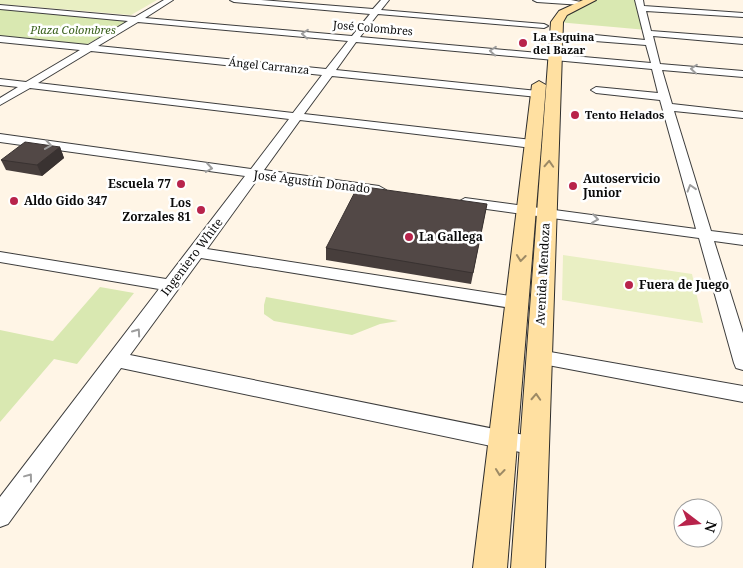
<svg xmlns="http://www.w3.org/2000/svg" width="743" height="568" font-family="'Noto Serif',serif">
<rect width="100%" height="100%" fill="#fff5e6"/>
<g fill="#d9e8b1">
<polygon points="591,0 639,0 647,30 557,22 558,18"/>
<polygon points="0,8 127,20 128,21 84,46 0,38"/>
<polygon points="100,287 134,293 77,364 54,359 0,422 0,330 53,341"/>
<polygon points="266,297 398,321 380,324 352,335 274,321 264,314 264,305"/>
</g>
<g fill="#e9efc3">
<polygon points="0,0 157,0 131,15 0,4"/>
<polygon points="563,255 692,274 703,323 562,300"/>
</g>
<g fill="none" stroke-linecap="round" stroke-linejoin="round">
<defs>
<g id="street">
<path d="M164,0H173L145,18L352,36L370,14L234,2L230,0H261L373,9L381,0H389L381,10L544,24L548,26L544,28L378,14L360,37L651,63L646,45L595,41L591,38L595,35L645,40L635,0H643L644,6L743,13V17L646,11L651,31L743,38V44L653,36L660,64L743,71V77L662,70L672,104L743,112V118L674,111L711,231L743,235V245L714,241L743,333V370L736,368L734,363L699,238L465,206L458,202L465,198L696,229L660,100L596,93L591,90L596,87L658,93L652,69L356,42L336,70L538,91L543,94L538,97L332,76L304,114L532,140L538,144L532,148L300,120L264,170L379,186L386,190L384,193L379,194L259,177L207,249L517,297L523,299L525,303L523,307L517,309L201,258L130,355L534,437L542,439L545,446L542,453L534,455L121,368L8,524L0,527V497L159,289L0,262V252L166,279L245,176L0,142V134L251,169L289,119L30,88L0,105V98L18,87L0,85V79L26,82L80,50L0,42V36L88,45L128,21L0,9V5L135,17ZM138,22L348,41L326,69L98,46ZM91,51L322,75L293,113L38,83Z"/>
<polygon points="533,0 571,0 586,3 582,5 537,2"/>
<polygon points="539,350 743,386 743,402 532,362 530,357 532,352"/>
</g>
<g id="secondary">
<polygon points="583,0 596,0 567,15 563,22 545,568 511,568 551,22 559,11"/>
<polygon points="539,81 546,85 507,568 473,568 532,85"/>
</g>
</defs>
<use href="#street" stroke="#3d3d3d" stroke-width="2"/>
<use href="#secondary" stroke="#2c2c2c" stroke-width="2"/>
<use href="#street" fill="#fff" fill-rule="evenodd"/>
<use href="#secondary" fill="#ffe0a1" fill-rule="evenodd"/>
</g>
<g fill="#473e3c">
<polygon points="60,147 64,158 42,176 6,170 1,160"/>
<polygon points="487,204 471,284 326,260 326,248"/>
</g>
<polygon fill="#393231" points="60,147 64,158 42,176 37,165"/>
<g fill="#524846" stroke="#393231">
<polygon points="25,142 60,147 37,165 1,160"/>
<polygon points="358,186 487,204 473,273 326,248"/>
</g>
<defs><path id="oneway-chevron" d="M-2-3.5L2.5 0L-2 3.5" fill="none" stroke-width="1.6" stroke-linecap="round" stroke-linejoin="round" transform="scale(1.25)"/></defs>
<g stroke="#9d9d9d">
<use href="#oneway-chevron" transform="translate(305 34) rotate(-175)"/>
<use href="#oneway-chevron" transform="translate(493 51) rotate(-175)"/>
<use href="#oneway-chevron" transform="translate(694 69) rotate(-175)"/>
<use href="#oneway-chevron" transform="translate(48 145) rotate(8)"/>
<use href="#oneway-chevron" transform="translate(209 168) rotate(8)"/>
<use href="#oneway-chevron" transform="translate(691 188) rotate(-107)"/>
<use href="#oneway-chevron" transform="translate(595 219) rotate(8)"/>
<use href="#oneway-chevron" transform="translate(137 332) rotate(-55)"/>
<use href="#oneway-chevron" transform="translate(29 477) rotate(-53)"/>
</g>
<g stroke="#9d8a65">
<use href="#oneway-chevron" transform="translate(549 164) rotate(-87)"/>
<use href="#oneway-chevron" transform="translate(521 258) rotate(96)"/>
<use href="#oneway-chevron" transform="translate(536 397) rotate(-87)"/>
<use href="#oneway-chevron" transform="translate(500 472) rotate(96)"/>
</g>
<g fill="#b8234b" stroke="#fff" stroke-width="2">
<circle cx="523" cy="43" r="5"/>
<circle cx="575" cy="115" r="5"/>
<circle cx="181" cy="184" r="5"/>
<circle cx="573" cy="186" r="5"/>
<circle cx="14" cy="201" r="5"/>
<circle cx="201" cy="210" r="5"/>
<circle cx="409" cy="237" r="5"/>
<circle cx="629" cy="285" r="5"/>
</g>
<g text-anchor="middle" stroke-width="5" stroke-linejoin="round" paint-order="stroke">
<g font-size="11" fill="#0a0a0a" stroke="#fff">
<text transform="translate(373 28) rotate(5)" y="4">José Colombres</text>
<text transform="translate(269 66) rotate(6)" y="4">Ángel Carranza</text>
</g>
<g font-size="11" font-style="italic" fill="#39601b" stroke="#fff">
<text x="73" y="34">Plaza Colombres</text>
</g>
<g font-size="11" font-weight="bold" fill="#0a0a0a" stroke="#fff" text-anchor="start">
<text x="533" y="41">La Esquina<tspan x="533" dy="13">del Bazar</tspan></text>
<text x="585" y="119">Tento Helados</text>
</g>
<g font-size="12" font-weight="bold" fill="#0a0a0a" stroke="#fff" text-anchor="start">
<text x="583" y="183">Autoservicio<tspan x="583" dy="14">Junior</tspan></text>
<text x="171" y="188" text-anchor="end">Escuela 77</text>
<text x="24" y="205">Aldo Gido 347</text>
<text x="191" y="207" text-anchor="end">Los<tspan x="191" dy="14">Zorzales 81</tspan></text>
<text x="419" y="241">La Gallega</text>
<text x="639" y="289">Fuera de Juego</text>
</g>
<g font-size="12" fill="#0a0a0a" stroke="#fff">
<text transform="translate(312 182) rotate(7)" y="4">José Agustín Donado</text>
<text transform="translate(192 257) rotate(-53)" y="4">Ingeniero White</text>
<text transform="translate(543 274) rotate(-87)" y="4">Avenida Mendoza</text>
</g>
</g>
<g transform="translate(698 523) rotate(106)"><circle r="24" fill="#ffffff" stroke="#9d9d9d"/>
<path d="M0-4L9 19L0 12L-9 19Z" fill="#b8234b"/>
<text y="-8" font-size="14" font-weight="bold" text-anchor="middle" fill="#0a0a0a">N</text>
</g>
</svg>
